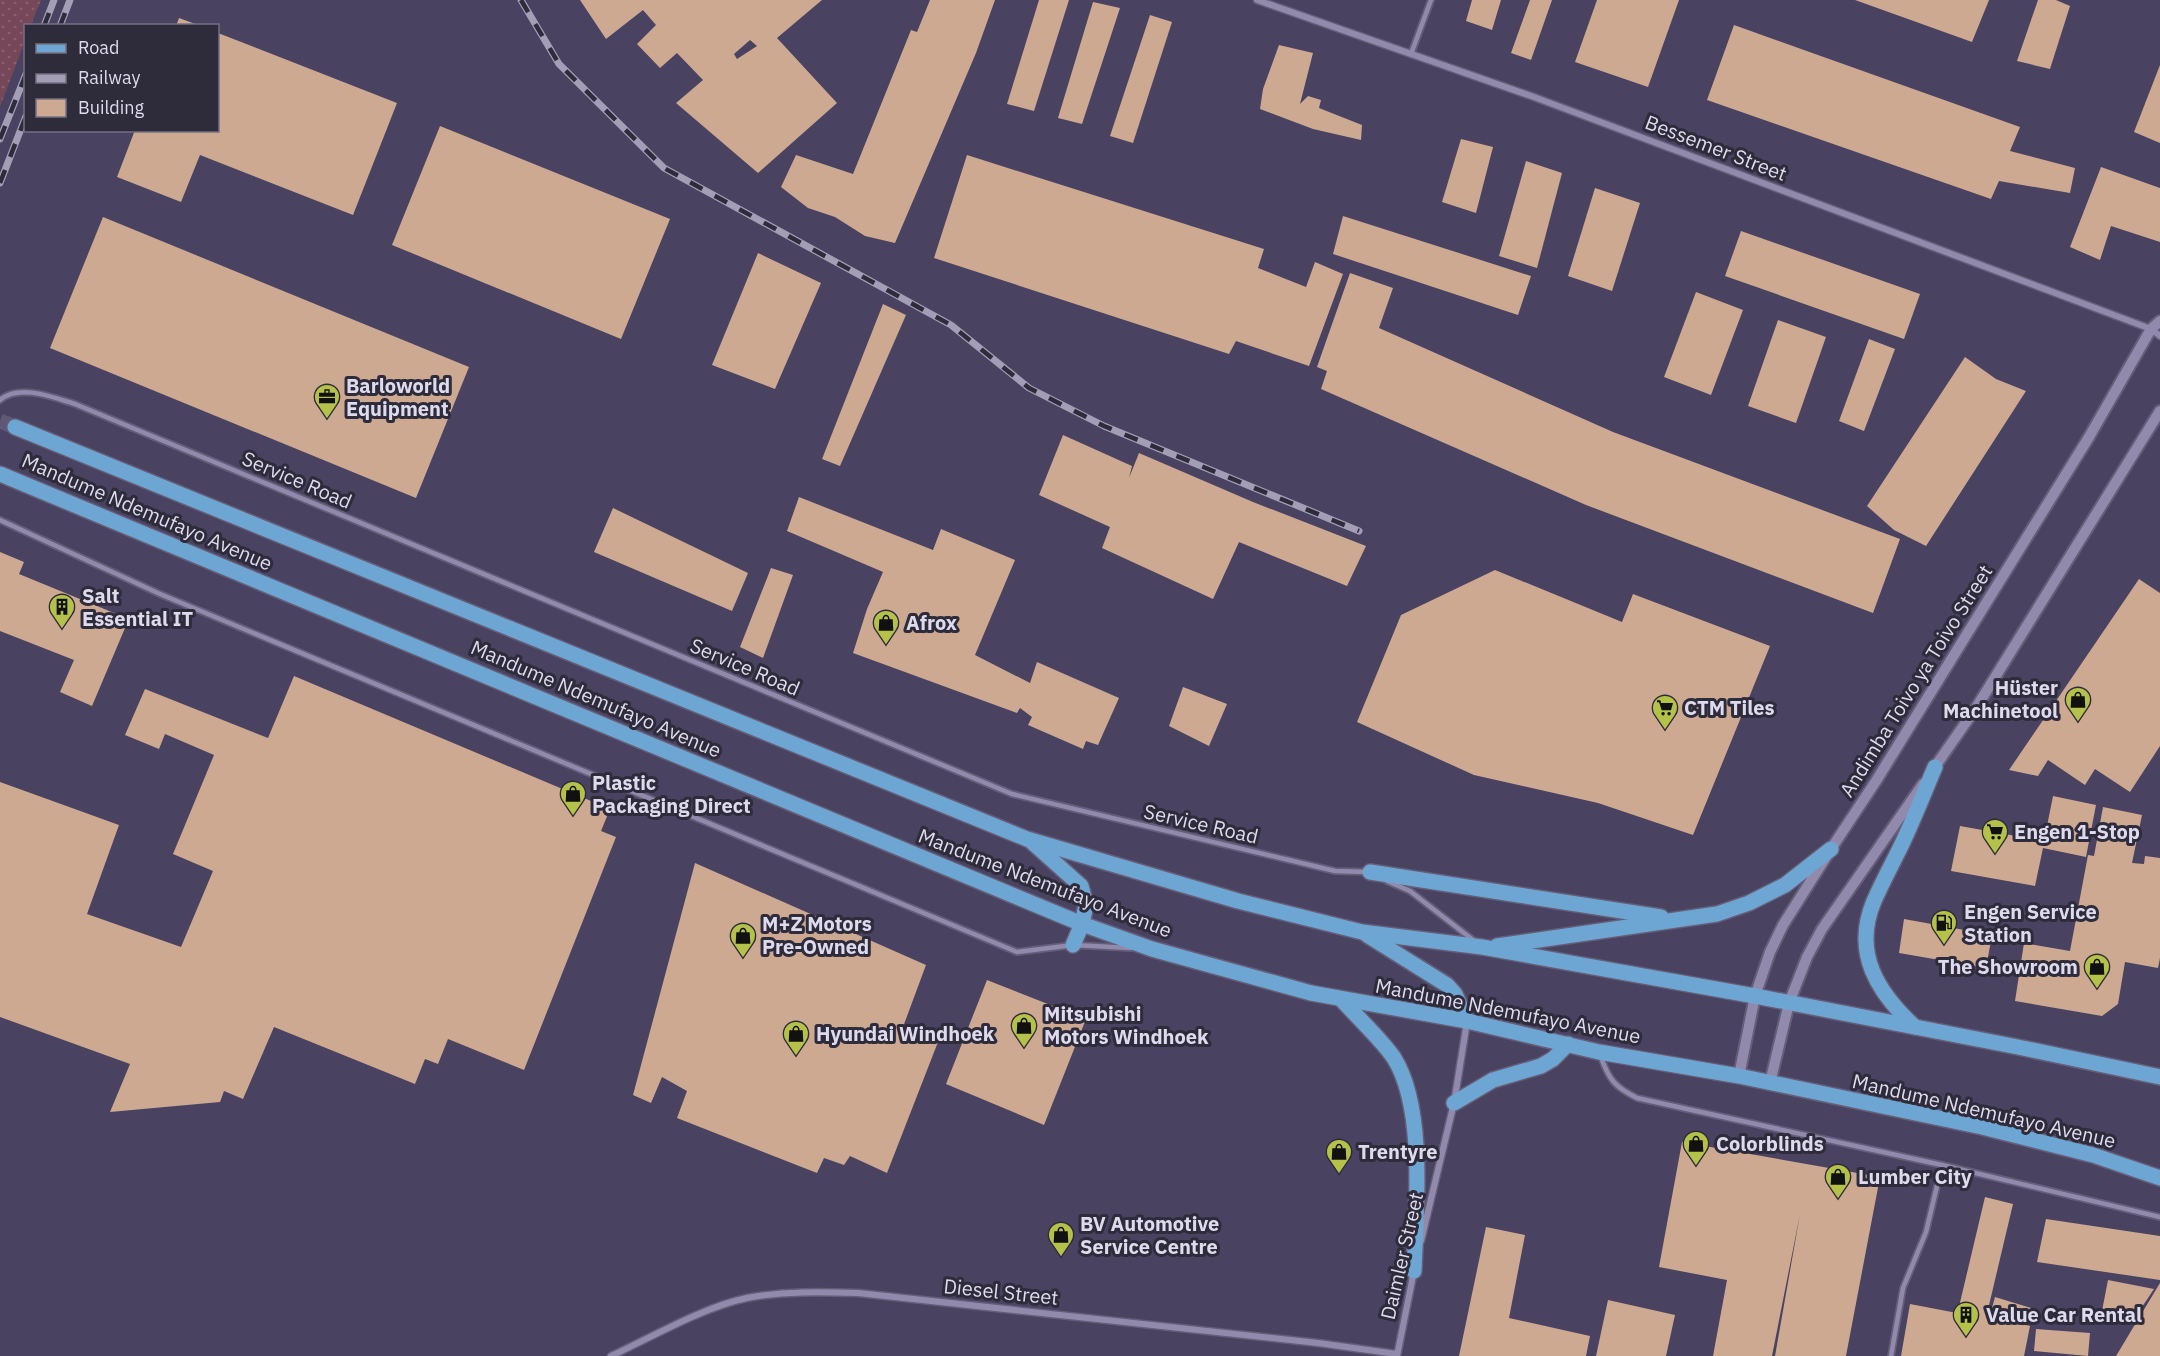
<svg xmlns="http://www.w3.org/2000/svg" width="2160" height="1356" font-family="'IBM Plex Sans',sans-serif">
<defs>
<pattern id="grass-dots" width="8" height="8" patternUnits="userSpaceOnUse" patternTransform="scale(1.5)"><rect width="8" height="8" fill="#754759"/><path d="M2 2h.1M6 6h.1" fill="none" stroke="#886171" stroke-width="1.8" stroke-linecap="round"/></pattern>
</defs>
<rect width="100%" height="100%" fill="#494261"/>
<polygon fill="url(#grass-dots)" points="0,0 41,0 31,25 26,26 25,41 0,107"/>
<g fill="#cda992" fill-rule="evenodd">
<path d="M580,0H822L777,38L837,103L758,173L676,103L703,80L677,53L660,68L637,44L656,25L643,10L606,39ZM750,40L757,46L737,59L734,54Z"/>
<polygon points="930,0 995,0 976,53 895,243 865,236 835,217 808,208 781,187 796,155 853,174 911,30 917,32"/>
<polygon points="1039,0 1069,0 1034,111 1007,104"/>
<polygon points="1472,0 1501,0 1492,30 1466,21"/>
<polygon points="1530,0 1552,0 1531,60 1511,53"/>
<polygon points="1597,0 1679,0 1648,87 1575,62"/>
<polygon points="1855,0 1989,0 1972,42"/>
<polygon points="2038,0 2056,0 2070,6 2050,69 2017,61"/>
<polygon points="1093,2 1120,8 1082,124 1058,118"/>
<polygon points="1150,15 1172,22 1133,143 1110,136"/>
<polygon points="179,18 198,25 198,26 176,26"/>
<polygon points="1734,25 2020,127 2010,151 2075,168 2070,193 1999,181 1991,199 1707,100"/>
<polygon points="218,33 397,103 353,215 200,155 181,202 117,177 135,130 218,130"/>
<polygon points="1279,45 1313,53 1300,104 1308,96 1321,100 1319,108 1362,125 1361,140 1313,129 1260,109 1263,89"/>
<polygon points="2160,65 2160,143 2134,132"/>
<polygon points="440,126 670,219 621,339 392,245"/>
<polygon points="1461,139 1493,147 1476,213 1442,202"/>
<polygon points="967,155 1264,249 1258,268 1306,287 1315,262 1343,274 1309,366 1236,341 1229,354 934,258"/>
<polygon points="1526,161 1562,173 1537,268 1499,256"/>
<polygon points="2101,167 2160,188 2160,242 2111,226 2100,260 2070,247"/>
<polygon points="1595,188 1640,203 1612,291 1568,276"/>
<polygon points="1343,216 1531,276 1518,315 1333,254"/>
<polygon points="103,217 469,367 416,498 50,348"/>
<polygon points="1741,231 1920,294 1904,339 1725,276"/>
<polygon points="758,253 821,283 775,389 712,365"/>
<polygon points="1350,273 1393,288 1379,328 1613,432 1900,539 1873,613 1586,505 1321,389 1327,371 1317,367"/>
<polygon points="1696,292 1743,310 1711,395 1664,377"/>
<polygon points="883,304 906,315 840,466 822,459"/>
<polygon points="1778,320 1826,337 1796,423 1748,406"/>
<polygon points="1869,339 1895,349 1864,431 1839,421"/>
<polygon points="1965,357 1996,379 2026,391 1926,546 1894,530 1867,506"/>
<polygon points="1063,435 1132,466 1129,478 1139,453 1253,502 1366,546 1347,586 1239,542 1213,599 1102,548 1110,527 1039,495"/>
<polygon points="799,497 933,550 941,529 1015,560 975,655 1030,683 1037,662 1119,698 1098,745 1086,741 1083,749 1028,725 1032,717 1020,708 1017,713 853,653 867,609 883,572 787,531"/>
<polygon points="613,508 748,573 732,611 594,552"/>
<polygon points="0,552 24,562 19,574 114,613 125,628 92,706 60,692 74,660 0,631"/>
<polygon points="771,568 793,575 763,658 740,647"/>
<polygon points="1495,570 1622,622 1633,594 1770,646 1693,835 1598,803 1474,775 1357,722 1401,615"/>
<polygon points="2139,579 2160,593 2160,746 2130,792 2095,769 2085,785 2048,760 2038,776 2009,770"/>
<polygon points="294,676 610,809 601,831 616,837 524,1070 448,1039 438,1064 425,1059 415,1084 274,1027 243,1099 224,1091 220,1102 110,1112 130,1064 0,1017 0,782 119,825 87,914 181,947 213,871 173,854 214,755 165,734 159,749 125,735 145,689 268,738"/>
<polygon points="1183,687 1227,704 1209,746 1169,726"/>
<polygon points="2053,796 2096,805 2086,857 2043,848 2035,886 1951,871 1960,826 2044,841"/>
<polygon points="2103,807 2142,815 2132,863 2144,864 2145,856 2160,858 2160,958 2158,968 2125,962 2118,1004 2102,1016 2015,1001 2024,943 2070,951 2088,855 2094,856"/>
<polygon points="695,863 926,965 903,1027 938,1042 887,1173 850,1156 844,1165 824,1158 817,1173 677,1118 687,1091 662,1077 651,1103 633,1095"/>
<polygon points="1904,919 1992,935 1986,968 1899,953"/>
<polygon points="987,980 1086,1019 1044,1125 946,1084"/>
<polygon points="1682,1142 1880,1177 1846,1356 1775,1356 1800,1214 1772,1356 1713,1356 1727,1280 1659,1267"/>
<polygon points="1985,1197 2013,1204 1986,1318 2022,1324 1990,1315 1995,1297 2031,1308 2026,1325 2030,1326 2024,1356 1901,1356 1910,1304 1978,1317 1958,1311"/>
<polygon points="2046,1219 2160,1236 2160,1280 2037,1262"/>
<polygon points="1486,1227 1525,1235 1509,1318 1590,1336 1586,1356 1459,1356"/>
<polygon points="2108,1280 2154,1289 2132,1322 2101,1316"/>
<polygon points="2160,1283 2160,1356 2116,1356"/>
<polygon points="1608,1300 1675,1315 1666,1356 1596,1356"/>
<polygon points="2036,1329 2090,1333 2088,1356 2034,1351"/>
</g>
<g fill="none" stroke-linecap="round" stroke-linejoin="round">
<polyline stroke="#605976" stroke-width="15" stroke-dasharray="15 8" stroke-linecap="butt" points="0,421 15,427"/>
<defs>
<g id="service">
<polyline points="1411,54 1431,0"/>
<path d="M0,400C19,383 55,398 75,404L1012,794L1335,871L1368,872"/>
<polyline points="0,520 160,594 1017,952 1073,945 1131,948"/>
<polyline points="1387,881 1410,891 1473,940"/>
<path d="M1601,1057C1609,1080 1615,1087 1637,1098L1942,1165L2160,1217"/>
<polyline points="1891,1356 1903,1288 1926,1232 1942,1165"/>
</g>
<g id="minor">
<polyline points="1257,0 1534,97 2151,329 2160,336"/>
<polyline points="1421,1241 1454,1103 1467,1022"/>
<path d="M611,1356C652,1337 703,1307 747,1298C783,1291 822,1292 858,1293L1318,1343L1397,1354"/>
<polyline points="1397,1356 1414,1271"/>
</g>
<g id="tertiary">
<polyline points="1932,771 1976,708 2160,411"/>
<polyline points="1739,1076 1755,996 1770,952 1783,925 1831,849 1876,781 2089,437 2151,329 2160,321"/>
<polyline points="1770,1083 1789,1003 1807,957 1822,929 1923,784"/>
</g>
<g id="primary">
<polyline points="15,427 1027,839 1238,901 1362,932 1482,947 1755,996 2018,1047 2160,1077"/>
<polyline points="0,474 1082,924 1152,949 1311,993 1467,1021 1599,1052 1739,1076 1982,1127 2093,1155 2160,1178"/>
<polyline points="1032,842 1081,886 1086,905 1082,924 1073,945"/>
<polyline points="1370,872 1661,917"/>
<polyline points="1367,935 1447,985 1455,994 1467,1021"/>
<polyline points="1497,946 1717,914 1749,903 1785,885 1831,849"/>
<path d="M1342,1000C1357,1017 1382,1040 1394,1058C1426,1109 1416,1212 1414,1271"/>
<path d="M1915,1027C1878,993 1852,953 1874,901C1881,885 1890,868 1898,852C1912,824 1923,795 1935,767"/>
<polyline points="1454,1103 1493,1080 1541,1066 1553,1059 1568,1044"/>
</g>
</defs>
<use href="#service" stroke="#645e78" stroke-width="8"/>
<use href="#minor" stroke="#645e78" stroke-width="9"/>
<use href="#tertiary" stroke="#645e78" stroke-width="14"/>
<use href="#primary" stroke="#645e78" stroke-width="18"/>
<use href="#service" stroke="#928aad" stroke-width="4.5"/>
<use href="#minor" stroke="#928aad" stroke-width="6"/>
<use href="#tertiary" stroke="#928aad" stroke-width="10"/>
<use href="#primary" stroke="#6ea6d3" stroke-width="15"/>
<defs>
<g id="rail">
<polyline points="521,0 559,64 664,168 951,325 1029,388 1104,426 1359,531"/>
<polyline points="44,26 54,0"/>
<polyline points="60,26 70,0"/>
<polyline points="0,139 26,74"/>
<polyline points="0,183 26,116"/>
</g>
</defs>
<use href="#rail" stroke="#a39eb6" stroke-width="7"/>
<use href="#rail" stroke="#2e2b3a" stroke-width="4.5" stroke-dasharray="14" stroke-linecap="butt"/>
</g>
<defs>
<symbol id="office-pin" viewBox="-11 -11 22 30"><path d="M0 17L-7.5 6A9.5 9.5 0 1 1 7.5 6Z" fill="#b5c24a" stroke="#2e2b3a"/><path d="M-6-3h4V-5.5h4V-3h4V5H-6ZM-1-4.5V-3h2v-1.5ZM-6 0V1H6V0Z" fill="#111"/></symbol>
<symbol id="building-pin" viewBox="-11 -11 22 30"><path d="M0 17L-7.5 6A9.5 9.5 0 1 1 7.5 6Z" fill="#b5c24a" stroke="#2e2b3a"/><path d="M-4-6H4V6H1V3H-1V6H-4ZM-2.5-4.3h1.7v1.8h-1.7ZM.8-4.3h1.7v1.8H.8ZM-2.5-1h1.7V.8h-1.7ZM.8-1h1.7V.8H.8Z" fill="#111"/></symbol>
<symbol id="shop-pin" viewBox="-11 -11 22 30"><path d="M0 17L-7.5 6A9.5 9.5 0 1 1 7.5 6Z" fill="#b5c24a" stroke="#2e2b3a"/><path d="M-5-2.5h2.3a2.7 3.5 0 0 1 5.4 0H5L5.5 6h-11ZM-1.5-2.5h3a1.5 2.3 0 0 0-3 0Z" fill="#111"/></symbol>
<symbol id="supermarket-pin" viewBox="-11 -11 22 30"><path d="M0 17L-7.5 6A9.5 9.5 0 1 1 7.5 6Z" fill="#b5c24a" stroke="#2e2b3a"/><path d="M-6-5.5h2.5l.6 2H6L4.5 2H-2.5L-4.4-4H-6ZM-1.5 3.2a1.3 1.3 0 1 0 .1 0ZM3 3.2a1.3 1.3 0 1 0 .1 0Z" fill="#111"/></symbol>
<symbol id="fuel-pin" viewBox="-11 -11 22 30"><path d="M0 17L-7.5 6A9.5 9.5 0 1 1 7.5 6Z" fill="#b5c24a" stroke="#2e2b3a"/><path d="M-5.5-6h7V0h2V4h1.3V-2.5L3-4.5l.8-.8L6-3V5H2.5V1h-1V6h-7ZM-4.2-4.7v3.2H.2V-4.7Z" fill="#111"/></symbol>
</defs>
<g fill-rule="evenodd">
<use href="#office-pin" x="312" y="382" width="30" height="40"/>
<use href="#building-pin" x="47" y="592" width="30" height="40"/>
<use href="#shop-pin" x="871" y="608" width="30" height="40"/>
<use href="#shop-pin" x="2063" y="685" width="30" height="40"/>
<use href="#supermarket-pin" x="1650" y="693" width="30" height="40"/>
<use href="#shop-pin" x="558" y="779" width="30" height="40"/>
<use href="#supermarket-pin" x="1980" y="817" width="30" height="40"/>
<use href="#fuel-pin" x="1929" y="908" width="30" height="40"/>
<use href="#shop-pin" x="728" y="921" width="30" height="40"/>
<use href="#shop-pin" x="2082" y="952" width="30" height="40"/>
<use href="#shop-pin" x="1009" y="1011" width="30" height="40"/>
<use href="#shop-pin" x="781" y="1019" width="30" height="40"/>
<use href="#shop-pin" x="1681" y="1129" width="30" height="40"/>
<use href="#shop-pin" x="1324" y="1137" width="30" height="40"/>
<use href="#shop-pin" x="1823" y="1162" width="30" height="40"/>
<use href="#shop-pin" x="1046" y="1220" width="30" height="40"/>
<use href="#building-pin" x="1951" y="1300" width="30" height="40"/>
</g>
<g text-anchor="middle" stroke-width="6" stroke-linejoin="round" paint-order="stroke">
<g font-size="20" fill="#dfdbef" stroke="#2e2b3a">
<text transform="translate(1716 148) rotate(21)" y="7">Bessemer Street</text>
<text transform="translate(297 480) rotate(23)" y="7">Service Road</text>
<text transform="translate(147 512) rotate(23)" y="7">Mandume Ndemufayo Avenue</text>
<text transform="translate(745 667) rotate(23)" y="7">Service Road</text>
<text transform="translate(1916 681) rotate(-58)" y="7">Andimba Toivo ya Toivo Street</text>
<text transform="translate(596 699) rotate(23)" y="7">Mandume Ndemufayo Avenue</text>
<text transform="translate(1201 824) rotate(13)" y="7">Service Road</text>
<text transform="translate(1045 883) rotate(21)" y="7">Mandume Ndemufayo Avenue</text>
<text transform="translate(1508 1011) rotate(11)" y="7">Mandume Ndemufayo Avenue</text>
<text transform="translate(1984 1111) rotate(13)" y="7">Mandume Ndemufayo Avenue</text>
<text transform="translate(1402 1256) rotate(-77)" y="7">Daimler Street</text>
<text transform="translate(1001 1292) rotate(6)" y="7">Diesel Street</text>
</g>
<g font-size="20" font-weight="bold" fill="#dfdbef" stroke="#2e2b3a" text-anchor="start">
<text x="346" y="393">Barloworld<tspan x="346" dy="23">Equipment</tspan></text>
<text x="82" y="603">Salt<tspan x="82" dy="23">Essential IT</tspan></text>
<text x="906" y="630">Afrox</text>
<text x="2058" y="695" text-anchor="end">Hüster<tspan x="2058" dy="23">Machinetool</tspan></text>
<text x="1684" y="715">CTM Tiles</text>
<text x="592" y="790">Plastic<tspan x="592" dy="23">Packaging Direct</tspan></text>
<text x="2014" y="839">Engen 1-Stop</text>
<text x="1964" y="919">Engen Service<tspan x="1964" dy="23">Station</tspan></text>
<text x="762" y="931">M+Z Motors<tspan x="762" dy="23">Pre-Owned</tspan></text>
<text x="2078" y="974" text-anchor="end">The Showroom</text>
<text x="1044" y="1021">Mitsubishi<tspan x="1044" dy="23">Motors Windhoek</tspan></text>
<text x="816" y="1041">Hyundai Windhoek</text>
<text x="1716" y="1151">Colorblinds</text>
<text x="1358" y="1159">Trentyre</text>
<text x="1858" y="1184">Lumber City</text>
<text x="1080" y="1231">BV Automotive<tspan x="1080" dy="23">Service Centre</tspan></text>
<text x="1986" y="1322">Value Car Rental</text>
</g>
</g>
<rect x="24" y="24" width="195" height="108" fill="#2e2b3a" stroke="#757182" stroke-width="1.5"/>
<rect x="36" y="44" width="30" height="9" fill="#6ea6d3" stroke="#757182" stroke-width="1.5"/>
<text x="78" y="54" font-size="18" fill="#dfdbef">Road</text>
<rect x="36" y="74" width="30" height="9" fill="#a39eb6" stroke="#757182" stroke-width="1.5"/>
<text x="78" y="84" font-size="18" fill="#dfdbef">Railway</text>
<rect x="36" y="99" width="30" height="18" fill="#cda992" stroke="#757182" stroke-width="1.5"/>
<text x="78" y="114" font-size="18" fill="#dfdbef">Building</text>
</svg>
